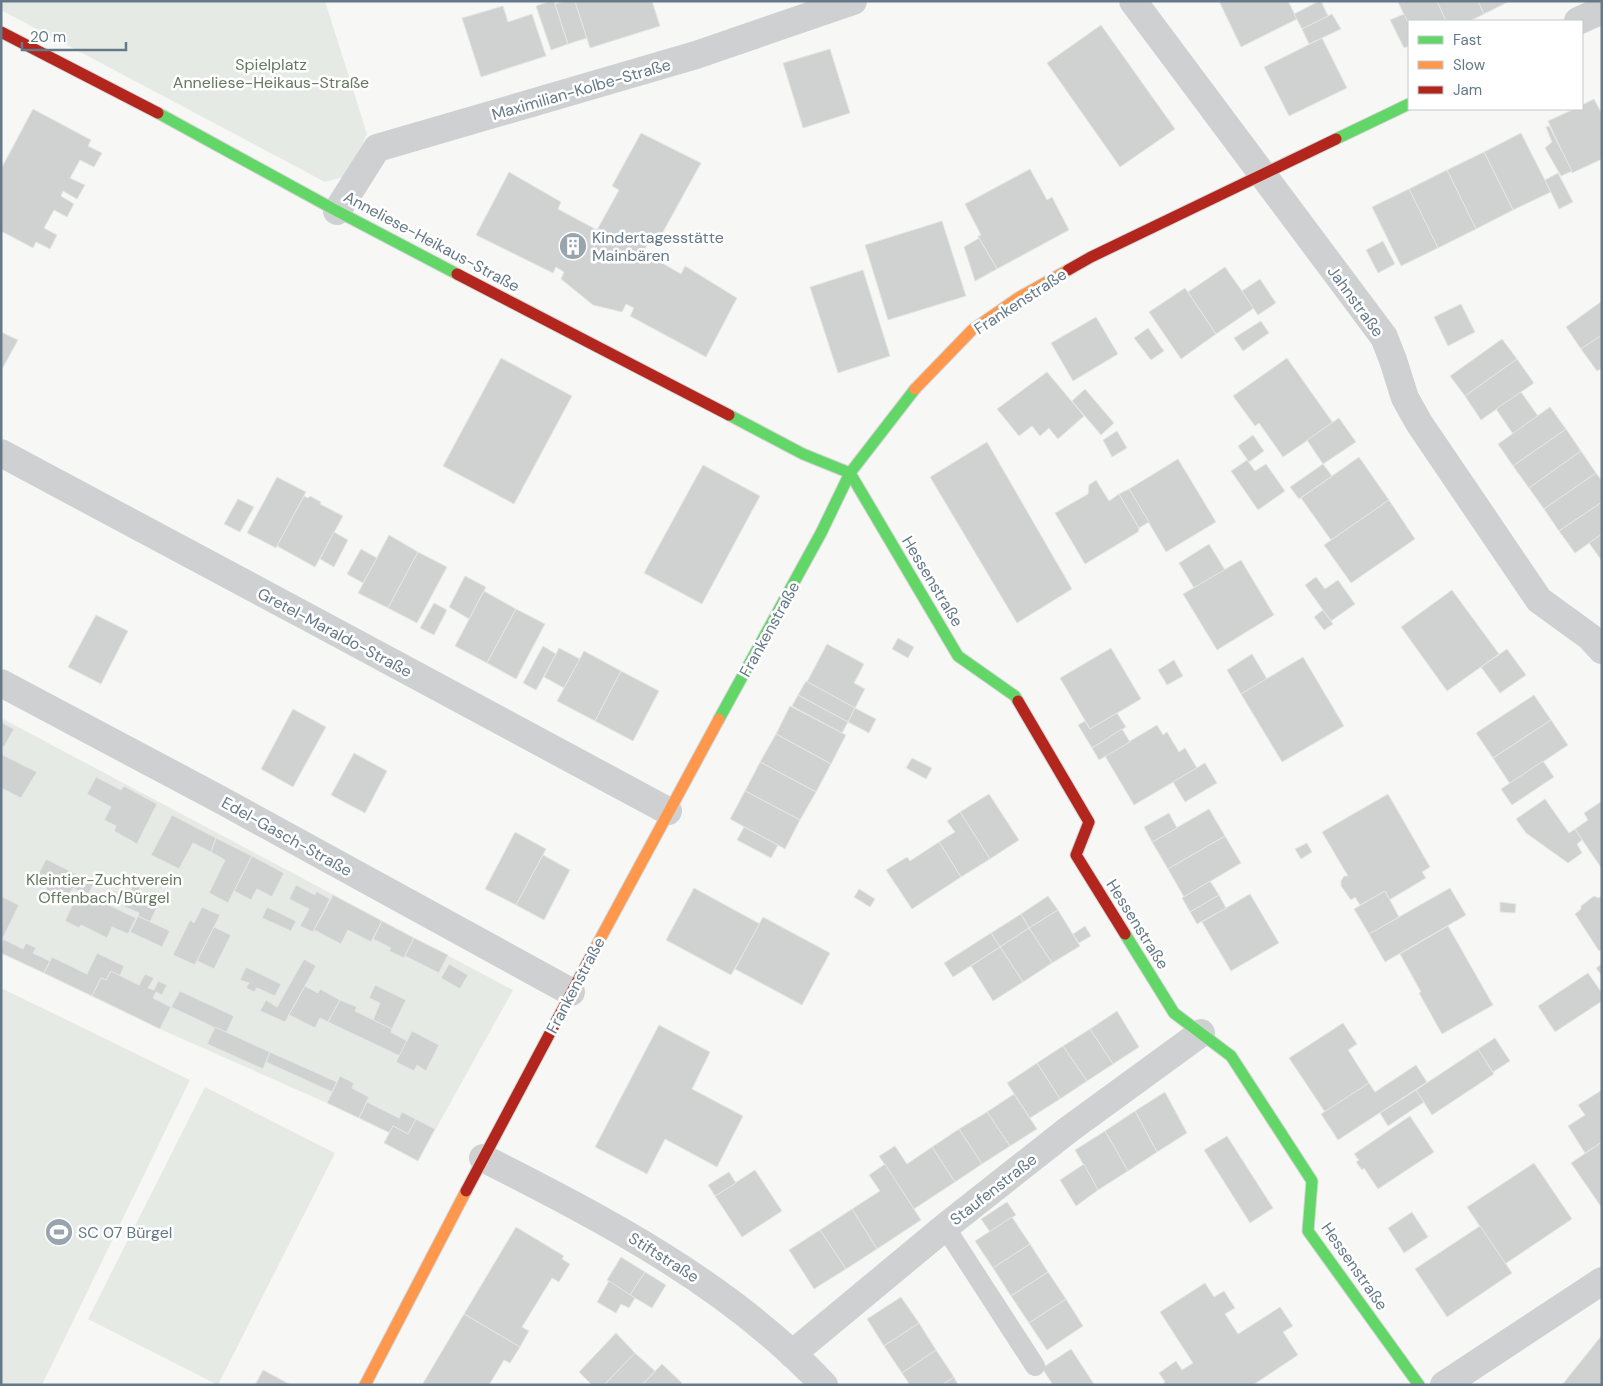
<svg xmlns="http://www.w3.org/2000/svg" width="1603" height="1386" font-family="'DM Sans',sans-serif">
<rect width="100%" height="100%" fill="#f7f7f6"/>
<g fill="#e6eae4">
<polygon points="1,1 325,1 367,134 347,176 325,182 1,10"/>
<polygon points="1,718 513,990 418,1161 384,1143 389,1133 327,1103 160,1029 1,953"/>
<polygon points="1,988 190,1080 42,1385 1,1385"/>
<polygon points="205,1087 335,1153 218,1385 88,1319"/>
</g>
<g fill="#d0d2d2" stroke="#e6e6e6">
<polygon points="550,1 554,1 568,44 551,50 536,6"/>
<polygon points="565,1 575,1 587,38 568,44 555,4"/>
<polygon points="575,1 652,1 660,26 590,48"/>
<polygon points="1219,1 1288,1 1297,19 1241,47"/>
<polygon points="1319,1 1321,1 1328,16 1302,29 1294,14"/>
<polygon points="1400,1 1437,1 1446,21 1409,21 1409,25 1398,2"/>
<polygon points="1437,1 1478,1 1484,14 1470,21 1446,21"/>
<polygon points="1478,1 1510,1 1484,14"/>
<polygon points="503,6 508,22 532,14 546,56 481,77 462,18"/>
<polygon points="1332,14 1341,29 1309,44 1302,29"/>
<polygon points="1404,14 1409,25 1409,46 1404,48 1390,20"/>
<polygon points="1101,25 1175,129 1120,167 1047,63"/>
<polygon points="1322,38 1347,88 1289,116 1264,67"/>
<polygon points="830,49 850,113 803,128 783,63"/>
<polygon points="1594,99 1602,114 1602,159 1572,173 1548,121 1574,109 1582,109 1582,105"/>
<polygon points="33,109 91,140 88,146 102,153 94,167 80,160 70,178 85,185 77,199 63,191 61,196 74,204 67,217 54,210 44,228 57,235 50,249 36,242 33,248 1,231 1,169"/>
<polygon points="1549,126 1572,171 1561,176 1545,148 1552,142 1546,127"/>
<polygon points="641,133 701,163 658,241 653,236 643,252 681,274 685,266 737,298 706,357 630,316 634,308 626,304 622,312 593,305 561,279 564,272 556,267 553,273 476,235 509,172 561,202 558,209 597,230 619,190 612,186"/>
<polygon points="1521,133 1551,192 1513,210 1484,152"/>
<polygon points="1484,152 1513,210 1476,229 1447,170"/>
<polygon points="1030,169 1047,200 1052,197 1069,230 997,269 979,238 978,236 981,235 965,204"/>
<polygon points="1447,170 1476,229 1438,248 1409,189"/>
<polygon points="1558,173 1573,202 1559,209 1545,180"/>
<polygon points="1409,189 1438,248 1401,266 1372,207"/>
<polygon points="942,221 966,296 888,320 865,245"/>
<polygon points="979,238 997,269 975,281 964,247"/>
<polygon points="1383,241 1395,264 1378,273 1366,250"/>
<polygon points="1225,267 1254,308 1216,334 1188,292"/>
<polygon points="863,270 890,356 838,373 810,287"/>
<polygon points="1260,279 1276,303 1258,315 1242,291"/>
<polygon points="1185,288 1216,334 1181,359 1149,312"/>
<polygon points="1602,301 1602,335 1581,349 1566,327"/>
<polygon points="1461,304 1475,332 1448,346 1434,317"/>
<polygon points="1096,317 1118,354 1073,381 1051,343"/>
<polygon points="1261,321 1269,333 1243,351 1234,338"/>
<polygon points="1148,328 1164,351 1151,360 1134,338"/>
<polygon points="1,332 18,340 1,371"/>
<polygon points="1602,335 1602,368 1597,371 1581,349"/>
<polygon points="1502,339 1517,359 1465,396 1450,376"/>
<polygon points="501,358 572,396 514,504 443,466"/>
<polygon points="1287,358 1333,423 1283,457 1259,423 1255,426 1233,396"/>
<polygon points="1517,359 1534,383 1481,420 1465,396"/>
<polygon points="1047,372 1084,416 1058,439 1049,428 1040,436 1032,426 1019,436 997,409"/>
<polygon points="1085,389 1114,423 1101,435 1072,401"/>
<polygon points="1521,392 1538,416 1513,434 1496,409"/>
<polygon points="1550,407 1566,429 1513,466 1498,444"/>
<polygon points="1339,418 1356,442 1323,464 1307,440"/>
<polygon points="1566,429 1581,451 1529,488 1513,466"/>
<polygon points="1117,431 1127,448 1112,457 1103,440"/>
<polygon points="1253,435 1264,451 1249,462 1238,446"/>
<polygon points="987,442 1072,589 1017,623 930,477"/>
<polygon points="1581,451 1596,473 1544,509 1529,488"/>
<polygon points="1359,457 1389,500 1331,540 1301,498"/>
<polygon points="1178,459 1216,522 1166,552 1129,489"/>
<polygon points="1247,460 1255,471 1266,464 1285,491 1258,510 1231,471"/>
<polygon points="1323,464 1332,476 1299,499 1290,487"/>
<polygon points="703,465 760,496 702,604 644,573"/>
<polygon points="1596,473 1602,481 1602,502 1559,531 1544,509"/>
<polygon points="277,477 306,492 276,548 247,533"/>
<polygon points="1096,480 1109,501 1119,494 1139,528 1138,532 1085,564 1055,513 1088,494 1089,485"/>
<polygon points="1129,489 1149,522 1139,528 1119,494"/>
<polygon points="304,496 308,498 310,496 321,502 320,504 343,516 315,567 277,546"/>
<polygon points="238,499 254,507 240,532 224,524"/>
<polygon points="1389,500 1415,539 1351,583 1324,545"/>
<polygon points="1602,502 1602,534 1575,553 1559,531"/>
<polygon points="334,532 348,540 334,567 320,559"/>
<polygon points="1602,534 1602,561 1589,543"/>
<polygon points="389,535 418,552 388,608 358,593"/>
<polygon points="1209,544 1225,570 1194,588 1179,563"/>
<polygon points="361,549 377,558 363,583 347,574"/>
<polygon points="418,552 447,567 417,623 388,608"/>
<polygon points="1241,560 1274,615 1217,650 1183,594"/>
<polygon points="465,576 486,587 469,619 449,607"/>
<polygon points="1316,577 1325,589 1338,580 1355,604 1331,621 1305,585"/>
<polygon points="1452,590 1499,654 1447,691 1401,627"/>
<polygon points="484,591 516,609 487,663 455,646"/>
<polygon points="434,603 447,610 434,635 420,628"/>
<polygon points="516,609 545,624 516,679 487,663"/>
<polygon points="1323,610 1333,624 1324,630 1314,617"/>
<polygon points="96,615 128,631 101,684 68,667"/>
<polygon points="898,638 914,647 908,658 892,649"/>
<polygon points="827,644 864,664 854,683 865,689 855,708 807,682"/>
<polygon points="543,646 556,654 536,690 523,683"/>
<polygon points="559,648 580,659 564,688 544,677"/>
<polygon points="1111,648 1141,699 1090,729 1060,678"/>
<polygon points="1507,649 1526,675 1500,693 1481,667"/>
<polygon points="584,651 621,671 595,721 557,701"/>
<polygon points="1252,654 1267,679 1241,694 1227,670"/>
<polygon points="1303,657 1344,726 1282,762 1241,694"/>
<polygon points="1174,660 1183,676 1167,685 1158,670"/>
<polygon points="621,671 659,691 633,741 595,721"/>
<polygon points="806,681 855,708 848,722 798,695"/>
<polygon points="798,695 848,722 842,733 792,706"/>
<polygon points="1534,695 1551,720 1493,758 1476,733"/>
<polygon points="790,706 846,735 831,764 776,734"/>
<polygon points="855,708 876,719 869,733 848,722"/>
<polygon points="293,709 326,727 293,787 261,769"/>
<polygon points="1117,713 1126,727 1092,748 1078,725 1085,721 1090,729"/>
<polygon points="1551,720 1568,745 1510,784 1493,758"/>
<polygon points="1,722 14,729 4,747 1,745"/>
<polygon points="1157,725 1163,735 1167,732 1179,752 1185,748 1197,768 1134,805 1105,756"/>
<polygon points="1122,729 1130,742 1099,760 1092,748"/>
<polygon points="776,734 831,764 816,792 760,762"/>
<polygon points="354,753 387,771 365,813 331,795"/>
<polygon points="1,754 37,772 21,798 1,788"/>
<polygon points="912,758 932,768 926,779 906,768"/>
<polygon points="1543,761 1554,777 1512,805 1501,789"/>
<polygon points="760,762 816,792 800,820 745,791"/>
<polygon points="1205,763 1217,783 1185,802 1173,782"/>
<polygon points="96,777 121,790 124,786 157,804 137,844 114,831 116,826 104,820 111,807 87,794"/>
<polygon points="745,791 800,820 785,849 730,819"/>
<polygon points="989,794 1019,840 990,859 960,812"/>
<polygon points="1388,794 1430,867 1422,872 1426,878 1389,900 1385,891 1360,905 1355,897 1351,900 1341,886 1341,881 1344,876 1348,876 1322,832"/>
<polygon points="1545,799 1569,833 1575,829 1582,840 1577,844 1582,853 1568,863 1526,833 1516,819"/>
<polygon points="1602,801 1602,869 1575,829 1588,820 1584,813"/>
<polygon points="1209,809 1225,836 1168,869 1152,842"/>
<polygon points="960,812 990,859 961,877 939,842 955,832 947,821"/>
<polygon points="1169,813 1177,828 1152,842 1144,827"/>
<polygon points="172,815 216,838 211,852 193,843 179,869 151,855"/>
<polygon points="744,827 778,845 771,858 737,840"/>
<polygon points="515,832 546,849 516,905 485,889"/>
<polygon points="1225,836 1241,863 1184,897 1168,869"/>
<polygon points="216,838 252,856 228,903 209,893 225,860 211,852"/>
<polygon points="939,842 961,877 912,909 886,870 907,857 910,861"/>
<polygon points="1307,843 1312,852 1301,859 1295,849"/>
<polygon points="543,855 570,870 544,920 516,905"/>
<polygon points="252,856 284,873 272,897 257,889 251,900 234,891"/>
<polygon points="46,859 94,883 88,895 73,888 69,894 65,892 62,898 46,890 48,885 36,879"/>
<polygon points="1210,881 1219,895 1190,912 1182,898"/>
<polygon points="134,883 141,886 137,895 158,905 150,922 138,916 139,913 123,906"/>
<polygon points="296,885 315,895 316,891 330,899 313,932 300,926 309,909 289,899"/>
<polygon points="694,888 760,924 731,975 666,940"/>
<polygon points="1450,888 1466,915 1385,962 1369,934"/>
<polygon points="859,889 875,899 870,907 854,897"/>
<polygon points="79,891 136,918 128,934 112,927 107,938 81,925 79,928 65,921"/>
<polygon points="1385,891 1399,917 1369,934 1354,909"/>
<polygon points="1250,894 1279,943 1231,971 1202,922"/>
<polygon points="333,895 382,921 371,942 348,930 341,944 314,930"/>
<polygon points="1219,895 1226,908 1197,924 1190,912"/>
<polygon points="1,896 19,905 1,942"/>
<polygon points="1048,896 1058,910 1029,928 1021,914"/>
<polygon points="1594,896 1598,898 1602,896 1602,949 1599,951 1575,914 1581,909 1581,906"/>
<polygon points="1500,902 1516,904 1515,913 1500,912"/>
<polygon points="202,907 220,915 195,965 173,955 190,920 194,923"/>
<polygon points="267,907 296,921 291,931 262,918"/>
<polygon points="1058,910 1080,946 1052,963 1029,928"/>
<polygon points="1021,914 1029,928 1000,947 991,933"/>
<polygon points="138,916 170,931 162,947 130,932"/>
<polygon points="763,917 830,953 802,1005 735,969"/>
<polygon points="382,921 414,938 404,958 389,951 391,948 373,939"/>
<polygon points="1085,926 1091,936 1079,943 1073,934"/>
<polygon points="1448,926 1493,1005 1442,1034 1419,993 1421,992 1400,954"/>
<polygon points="214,927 231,935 214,969 197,961"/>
<polygon points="1029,928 1052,963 1023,982 1000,947"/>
<polygon points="991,933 1000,947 953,977 944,963"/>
<polygon points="414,938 448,955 439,973 405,956"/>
<polygon points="3,939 23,949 26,943 36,948 33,953 50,961 44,973 1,953"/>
<polygon points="1000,947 1023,982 993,1001 971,966"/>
<polygon points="97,953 124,966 120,976 111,971 106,980 101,978 92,996 44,973 52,957 87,974"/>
<polygon points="304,959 316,966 285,1022 260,1011 266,1000 277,1007"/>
<polygon points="449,964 468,975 460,989 441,978"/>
<polygon points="1602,964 1602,976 1596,968"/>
<polygon points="246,967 281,984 275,996 257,988 254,992 246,988 249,983 240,980"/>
<polygon points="111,971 139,985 145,974 154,978 148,988 154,990 158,981 167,985 162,995 156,992 153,998 171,1007 160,1029 92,996 101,978 106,980"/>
<polygon points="1588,973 1602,993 1602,1001 1555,1032 1538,1006"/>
<polygon points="375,985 406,1000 392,1029 373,1020 380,1003 369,998"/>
<polygon points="305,986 318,993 320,989 340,1000 328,1022 320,1018 315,1028 289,1015"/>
<polygon points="180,991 234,1016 226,1033 171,1007"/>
<polygon points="340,1000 357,1007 355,1011 392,1029 391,1032 407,1041 400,1056 328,1022"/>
<polygon points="1117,1011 1139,1047 1113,1064 1090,1029"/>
<polygon points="1343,1023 1357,1044 1348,1050 1369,1083 1325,1112 1289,1058"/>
<polygon points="659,1025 710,1052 692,1089 743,1116 717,1167 665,1139 647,1174 595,1147"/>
<polygon points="215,1027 270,1052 263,1069 207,1044"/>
<polygon points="1090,1029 1113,1064 1087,1081 1063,1046"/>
<polygon points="412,1031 439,1045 426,1071 417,1065 414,1071 396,1062"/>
<polygon points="1495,1038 1510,1061 1493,1072 1478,1049"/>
<polygon points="1063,1046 1087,1081 1060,1099 1037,1063"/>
<polygon points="1478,1049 1494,1074 1432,1115 1416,1090"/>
<polygon points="270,1052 337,1082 332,1092 266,1062"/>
<polygon points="1037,1063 1060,1099 1030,1118 1007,1083"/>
<polygon points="1416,1065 1427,1082 1338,1140 1321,1114 1369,1083 1375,1092"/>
<polygon points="340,1076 354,1083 352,1088 369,1097 359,1118 327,1103"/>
<polygon points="1416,1090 1424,1102 1388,1126 1380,1113"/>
<polygon points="1602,1090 1602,1142 1585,1153 1568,1126 1585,1115 1578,1105"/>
<polygon points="1165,1092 1187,1133 1157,1152 1135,1111"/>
<polygon points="1014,1094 1037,1129 1010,1146 987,1112"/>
<polygon points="367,1102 399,1118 402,1112 416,1119 408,1134 393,1126 390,1133 359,1118"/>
<polygon points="1135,1111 1157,1152 1128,1171 1105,1131"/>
<polygon points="987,1112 1010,1146 982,1164 959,1129"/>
<polygon points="1410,1116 1434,1152 1378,1189 1364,1168 1362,1170 1356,1162 1359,1160 1354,1154"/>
<polygon points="416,1119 435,1129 418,1161 384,1143 393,1126 408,1134"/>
<polygon points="959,1129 982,1164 955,1182 932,1147"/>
<polygon points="1105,1131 1128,1171 1098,1190 1075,1150"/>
<polygon points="1227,1136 1273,1208 1250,1223 1204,1150"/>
<polygon points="1602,1142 1602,1208 1571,1163"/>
<polygon points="895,1146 907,1164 932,1147 955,1182 914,1209 879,1156"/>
<polygon points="1534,1163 1572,1219 1505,1264 1467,1207"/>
<polygon points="885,1164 921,1220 877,1249 852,1209 880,1191 869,1175"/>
<polygon points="1084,1164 1098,1190 1076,1206 1060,1180"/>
<polygon points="755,1170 782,1211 742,1237 715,1196"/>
<polygon points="729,1172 736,1183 715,1196 708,1185"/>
<polygon points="1007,1202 1016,1215 990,1232 981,1219"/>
<polygon points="852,1209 877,1249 846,1269 820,1230"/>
<polygon points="1412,1212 1428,1237 1404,1253 1388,1228"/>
<polygon points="1012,1217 1030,1244 993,1268 975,1241"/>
<polygon points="1480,1226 1512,1273 1447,1317 1415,1269"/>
<polygon points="516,1227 564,1256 562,1259 570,1264 559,1282 552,1278 522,1327 529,1331 520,1347 464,1314"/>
<polygon points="820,1230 846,1269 814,1289 789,1250"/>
<polygon points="1030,1244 1048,1272 1011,1296 993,1268"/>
<polygon points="621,1257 645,1272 630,1295 607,1280"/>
<polygon points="645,1272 666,1285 652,1308 630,1295"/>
<polygon points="1048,1272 1066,1299 1029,1323 1011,1296"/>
<polygon points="609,1281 635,1298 629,1308 621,1304 616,1313 597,1302"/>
<polygon points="1205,1283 1214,1297 1224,1291 1235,1308 1225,1314 1238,1334 1280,1307 1293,1326 1283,1332 1298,1355 1253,1385 1162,1385 1165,1382 1159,1373 1176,1361 1182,1370 1193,1363 1160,1312"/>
<polygon points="901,1297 919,1323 884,1346 867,1319"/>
<polygon points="1066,1299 1083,1326 1047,1350 1029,1323"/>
<polygon points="464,1314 520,1347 510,1363 504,1360 489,1385 422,1385"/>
<polygon points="919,1323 936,1350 902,1373 884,1346"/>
<polygon points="616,1333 635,1353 604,1385 592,1385 579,1372"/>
<polygon points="1602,1335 1602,1385 1562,1385"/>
<polygon points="1071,1349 1094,1384 1093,1385 1053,1385 1042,1368"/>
<polygon points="936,1350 954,1377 942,1385 910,1385 902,1373"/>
<polygon points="635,1353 655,1371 642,1385 604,1385"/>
<polygon points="662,1364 682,1383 680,1385 642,1385"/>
<polygon points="263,1370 291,1385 255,1385"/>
<polygon points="954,1377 958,1385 942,1385"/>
</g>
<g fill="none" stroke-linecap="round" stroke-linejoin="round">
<defs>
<g id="fast">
<polyline points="158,113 337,211 457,274"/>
<polyline points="1336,139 1409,104"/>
<polyline points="729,415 803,454 850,473 958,656 1015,696 1018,701"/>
<polyline points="719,719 821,533 850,473 915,389"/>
<polyline points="1125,934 1174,1013 1231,1056 1312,1181 1308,1231 1419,1385"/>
</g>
<g id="slow">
<polyline points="915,389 972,330 1018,298 1068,270"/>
<polyline points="592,954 719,719"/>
<polyline points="365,1385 466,1191"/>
</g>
<g id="jam">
<polyline points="1,32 158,113"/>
<polyline points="1068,270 1091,257 1336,139"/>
<polyline points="457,274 729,415"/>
<polyline points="1018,701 1089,822 1076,855 1125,934"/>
<polyline points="466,1191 592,954"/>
</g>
</defs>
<use href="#fast" stroke="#d3d5d5" stroke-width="13"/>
<use href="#slow" stroke="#d3d5d5" stroke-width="13"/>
<use href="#jam" stroke="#d3d5d5" stroke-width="13"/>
<polyline stroke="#cfd0d1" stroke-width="20" points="945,1227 1035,1366"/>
<g stroke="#cfd0d1" stroke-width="28">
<polyline points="1133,1 1384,337 1393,360 1405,398 1419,423 1539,600 1590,637 1602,650"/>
<polyline points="1578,21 1602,10"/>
<polyline points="337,211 377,148 696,55 853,1"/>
<polyline points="1,453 315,621 668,811"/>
<polyline points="1,683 221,800 571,992"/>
<path d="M483,1158C605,1220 729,1284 824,1385"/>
<polyline points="792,1354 945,1227 1068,1130 1201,1033"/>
<polyline points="1444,1385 1602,1281"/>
</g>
<use href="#fast" stroke="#63d668" stroke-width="11"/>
<use href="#slow" stroke="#ff974d" stroke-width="11"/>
<use href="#jam" stroke="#b3261e" stroke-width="11"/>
</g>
<defs>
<symbol id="building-disc" viewBox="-11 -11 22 22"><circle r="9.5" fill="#98a5ae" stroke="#fff"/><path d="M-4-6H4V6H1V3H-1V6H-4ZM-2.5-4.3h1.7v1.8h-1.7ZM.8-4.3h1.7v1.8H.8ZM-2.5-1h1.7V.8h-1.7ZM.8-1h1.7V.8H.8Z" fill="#fff"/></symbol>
<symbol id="stadium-disc" viewBox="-11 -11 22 22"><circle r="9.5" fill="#98a5ae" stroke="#fff"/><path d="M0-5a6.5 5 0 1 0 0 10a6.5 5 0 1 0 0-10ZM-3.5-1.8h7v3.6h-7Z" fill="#fff"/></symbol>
</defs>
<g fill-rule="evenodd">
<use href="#building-disc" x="557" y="230" width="32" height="32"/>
<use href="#stadium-disc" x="43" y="1216" width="32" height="32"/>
</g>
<g text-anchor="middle" stroke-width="5" stroke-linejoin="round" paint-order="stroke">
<g font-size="16" fill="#667960" stroke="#fff">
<text x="271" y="70">Spielplatz<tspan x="271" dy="18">Anneliese-Heikaus-Straße</tspan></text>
<text x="104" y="885">Kleintier-Zuchtverein<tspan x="104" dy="18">Offenbach/Bürgel</tspan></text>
</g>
<g font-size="16" fill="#657988" stroke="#fff">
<text transform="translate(581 89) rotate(-16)" y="6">Maximilian-Kolbe-Straße</text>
<text transform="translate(432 241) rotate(28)" y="6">Anneliese-Heikaus-Straße</text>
<text transform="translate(1020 301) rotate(-33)" y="6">Frankenstraße</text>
<text transform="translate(1356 301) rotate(54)" y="6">Jahnstraße</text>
<text transform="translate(933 581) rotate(59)" y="6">Hessenstraße</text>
<text transform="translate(769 629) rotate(-61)" y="6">Frankenstraße</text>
<text transform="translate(335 632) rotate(28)" y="6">Gretel-Maraldo-Straße</text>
<text transform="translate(287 836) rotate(29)" y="6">Edel-Gasch-Straße</text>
<text transform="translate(1138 924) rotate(58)" y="6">Hessenstraße</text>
<text transform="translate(575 985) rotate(-62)" y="6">Frankenstraße</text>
<text transform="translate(993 1189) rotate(-38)" y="6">Staufenstraße</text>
<text transform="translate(664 1257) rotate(32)" y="6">Stiftstraße</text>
<text transform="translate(1355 1266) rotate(55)" y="6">Hessenstraße</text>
</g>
<g font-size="16" fill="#657988" stroke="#fff" text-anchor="start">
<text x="592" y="243">Kindertagesstätte<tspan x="592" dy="18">Mainbären</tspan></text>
<text x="78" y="1238">SC 07 Bürgel</text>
</g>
</g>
<rect width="1603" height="1386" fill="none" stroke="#657988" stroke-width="5"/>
<rect x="1408" y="20" width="175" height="90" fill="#ffffff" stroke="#c1c9cf"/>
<rect x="1418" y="36" width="25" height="8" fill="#63d668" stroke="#c1c9cf"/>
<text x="1453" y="45" font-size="15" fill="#657988">Fast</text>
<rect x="1418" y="61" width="25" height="8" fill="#ff974d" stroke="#c1c9cf"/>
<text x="1453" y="70" font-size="15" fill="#657988">Slow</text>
<rect x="1418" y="86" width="25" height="8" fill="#b3261e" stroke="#c1c9cf"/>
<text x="1453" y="95" font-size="15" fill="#657988">Jam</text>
<path d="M22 42v8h104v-8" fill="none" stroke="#657988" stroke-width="2.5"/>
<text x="30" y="42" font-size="15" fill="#657988" stroke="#ffffff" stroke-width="4" paint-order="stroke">20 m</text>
</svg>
